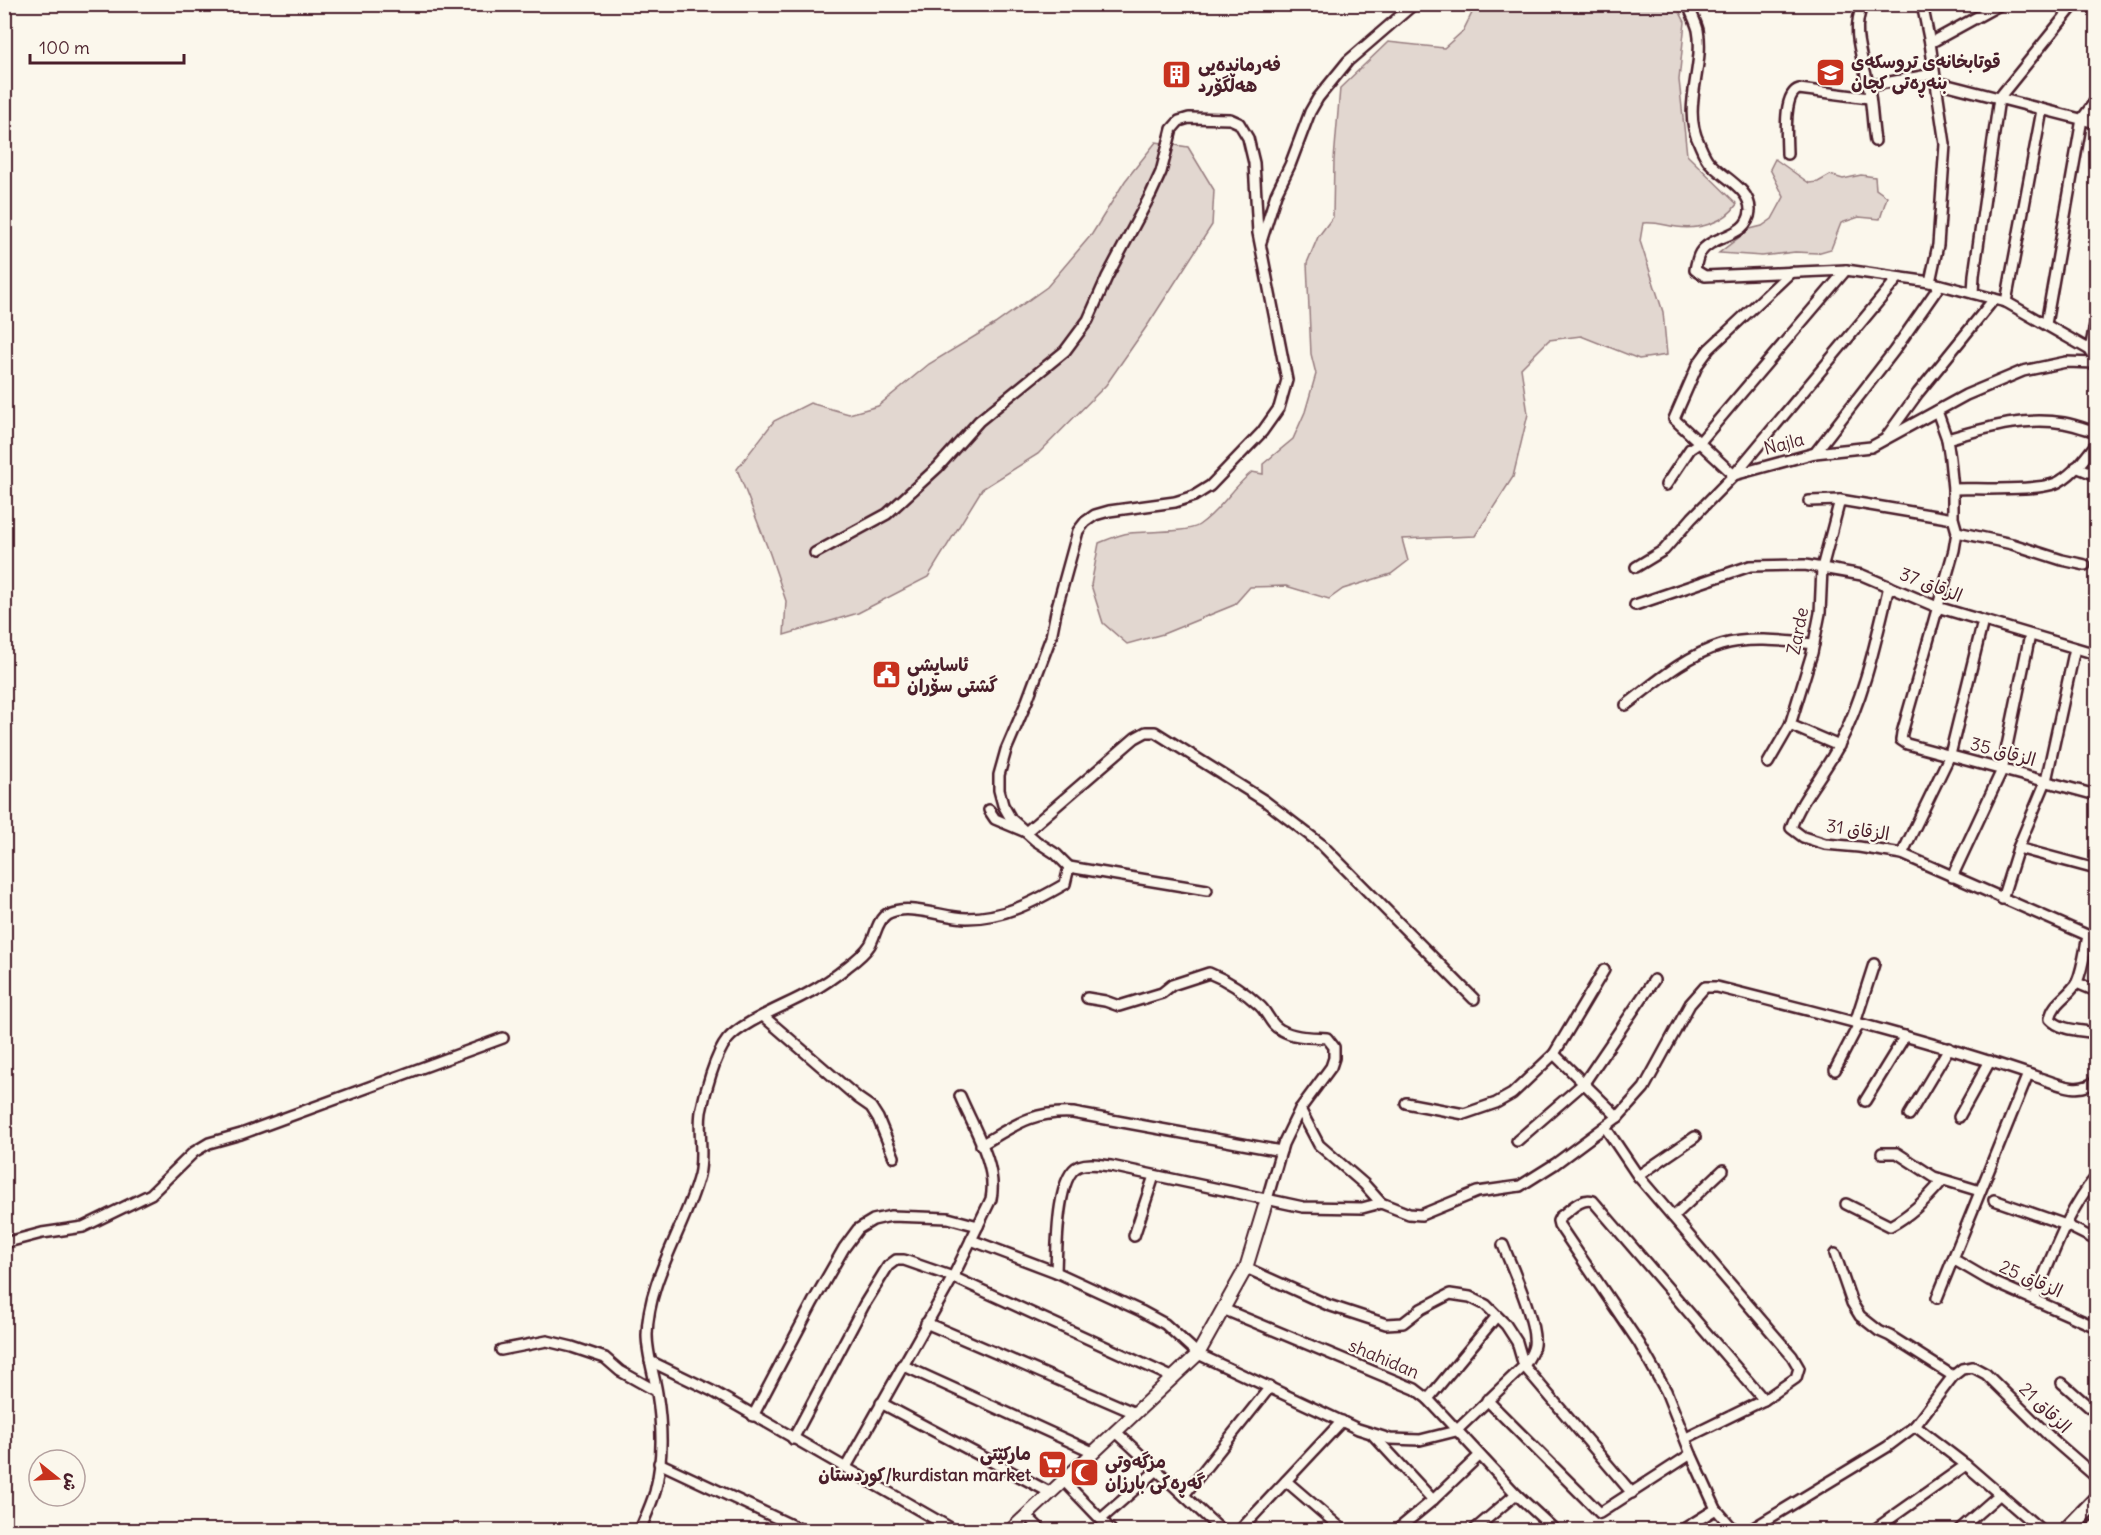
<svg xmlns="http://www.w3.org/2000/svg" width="2101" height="1535" font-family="Delius,'Playpen Sans Arabic',sans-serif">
<rect width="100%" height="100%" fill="#fbf7ec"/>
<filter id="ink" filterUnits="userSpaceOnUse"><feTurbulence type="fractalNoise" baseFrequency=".0167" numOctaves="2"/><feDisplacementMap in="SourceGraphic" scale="12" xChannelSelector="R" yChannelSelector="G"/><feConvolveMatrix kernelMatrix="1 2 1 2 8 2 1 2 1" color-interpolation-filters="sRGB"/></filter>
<g filter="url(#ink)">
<g fill="#e2d7d0" stroke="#967b7e" stroke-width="1.5">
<path d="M1476,5H1676L1685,22L1679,80L1687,155L1737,204C1725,223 1698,230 1677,227C1663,225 1658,222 1643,223L1640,241L1663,312L1667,355L1639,359L1581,336L1549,340L1521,368L1528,414L1513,477L1475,536L1402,539L1408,561L1391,574L1343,589L1329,599L1286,586L1250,587L1234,605L1163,634L1127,644L1103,623L1091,585L1099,543C1109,539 1120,534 1130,533C1145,531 1188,533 1199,525C1220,511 1232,488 1252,472L1263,474V464L1293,439L1305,412L1316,374L1311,354L1307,263L1318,237L1333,217L1334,160L1340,88L1388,42L1444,48L1463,31Z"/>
<polygon points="1156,142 1188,147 1214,190 1212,225 1149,323 1106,385 1038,454 982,489 928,577 858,613 784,635 786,601 770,554 737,469 774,421 810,403 849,414 878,406 929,364 995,324 1047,287 1092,234 1125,181"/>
<polygon points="1775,159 1809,183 1818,182 1830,175 1843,179 1861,175 1875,177 1876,189 1887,197 1880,219 1859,217 1841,223 1831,249 1817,253 1795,252 1762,256 1719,253 1750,229 1762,226 1772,219 1784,197 1770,169"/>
</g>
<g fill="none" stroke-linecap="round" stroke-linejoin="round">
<defs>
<g id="minor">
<path d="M1688,4C1691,13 1696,22 1698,30C1705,67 1681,108 1699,143C1702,150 1705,158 1710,163C1722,177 1751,189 1750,211C1748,238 1712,234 1700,253C1697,258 1696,264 1695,270L1705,276L1846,270L1930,282L2006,302L2090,350"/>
<path d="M1863,4C1850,31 1863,58 1868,84C1872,102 1872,122 1875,141"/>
<polyline points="1922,4 1930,43 1945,144 1938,245 1930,282"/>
<polyline points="1930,43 2001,4"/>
<polyline points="1936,82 2096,123"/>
<polyline points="1869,86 1933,74"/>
<path d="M1787,154C1787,139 1782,94 1799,89L1869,98"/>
<polyline points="1261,242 1276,194 1290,165 1310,112 1318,98 1348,61 1414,4"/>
<polyline points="1791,272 1709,349 1698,364 1674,419 1734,475 1815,453 1871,447 1966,395 2023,371 2066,362 2096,363"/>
<polyline points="1973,293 1974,275 1999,98 2075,4"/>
<polyline points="2006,302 2042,110"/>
<polyline points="2046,324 2082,119 2096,100"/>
<polyline points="2092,354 2090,350 2096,319"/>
<polyline points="1937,411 1947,439 1950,459 1953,489 1953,518 1957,532 1954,550 1902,733 1901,740 1907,744 2096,795"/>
<polyline points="1887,436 1918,393 1994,299"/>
<path d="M1947,439C1986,428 2024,416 2064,423C2075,425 2086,429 2096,432"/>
<polyline points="1815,453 1894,351 1940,285"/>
<polyline points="2076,467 2096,475"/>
<polyline points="1666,485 1690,449 1699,443 1846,270"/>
<path d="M1953,489C1977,488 2043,492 2060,481C2075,472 2086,457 2096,444"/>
<polyline points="1809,501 1840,500 1953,519"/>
<polyline points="1957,532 2012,544 2062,560 2085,565"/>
<polyline points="1636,567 1664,550 1692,518 1734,475 1898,278"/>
<path d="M1889,586C1876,640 1865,695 1839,745C1825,773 1801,798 1791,828L1803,837L1825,844L1859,847L1902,854L2096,939"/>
<polyline points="1635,605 1750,566 1805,565 1862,575 1937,607 2096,654"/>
<polyline points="2075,648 2046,781 2018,848 2096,869"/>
<path d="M1626,705C1655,683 1685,656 1721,645C1748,636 1786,641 1814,644"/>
<polyline points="1790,725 1839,746"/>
<polyline points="1768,763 1790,725 1812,653 1820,613 1822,568 1840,500"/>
<polyline points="989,810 995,819 1026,832 1135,738 1146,732 1155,732 1265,801 1321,844 1474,999"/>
<polyline points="1902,854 1950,755 1983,621"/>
<polyline points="1069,867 1207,890"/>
<polyline points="1952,877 2002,770 2030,635"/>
<polyline points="2002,899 2018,848"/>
<path d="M2088,936C2085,950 2083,968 2077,982C2070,996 2053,1001 2050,1019C2061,1031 2081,1030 2096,1033"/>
<polyline points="2077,983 2096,991"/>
<path d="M1087,998L1105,1001L1119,1006L1162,993L1172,985L1209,973C1227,980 1245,992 1260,1006C1268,1013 1270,1025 1281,1030C1295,1038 1312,1037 1327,1038L1334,1047V1058L1331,1067L1300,1109L1283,1144L1267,1199"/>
<polyline points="763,1016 858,1098 871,1107 878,1118 894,1157"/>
<polyline points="1855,1023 1874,964"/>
<polyline points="1554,1054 1618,1117"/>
<polyline points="1835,1070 1859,1024"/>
<polyline points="1865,1101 1905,1036"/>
<polyline points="1406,1103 1464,1114 1496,1103 1512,1094 1554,1054 1604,970"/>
<polyline points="1300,1109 1319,1145 1364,1184 1381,1203"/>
<polyline points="1909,1115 1949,1048"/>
<polyline points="1959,1117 1990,1061"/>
<polyline points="1605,1127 1638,1176 1792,1356 1799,1368 1796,1378 1764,1400 1686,1438"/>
<polyline points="1517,1141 1584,1083 1654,980"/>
<path d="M981,1145C1015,1125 1032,1111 1073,1113L1281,1151"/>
<polyline points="1882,1153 1897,1153 1934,1177 1980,1191"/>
<polyline points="1638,1176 1695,1137"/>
<polyline points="1994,1200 2066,1225 2096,1240"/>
<path d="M1846,1204L1890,1226C1911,1215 1927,1199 1942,1181"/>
<polyline points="1673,1217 1723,1170"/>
<polyline points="1134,1236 1154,1176"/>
<path d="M971,1240L1056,1272L1141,1311L1165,1324L1198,1354L1358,1429L1390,1439L1420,1440L1456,1431L1524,1366C1528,1359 1533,1353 1534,1345C1537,1322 1512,1268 1503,1245"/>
<polyline points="4,1243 42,1233 83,1227 151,1194 194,1152 209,1143 241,1134 503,1038"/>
<polyline points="1835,1254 1852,1303 1860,1316 1879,1331 1890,1336 1953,1376"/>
<polyline points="1953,1259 1989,1280 2096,1327"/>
<polyline points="1246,1268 1328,1305 1386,1324 1403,1323 1421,1309 1450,1294 1470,1297 1486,1305 1506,1325 1517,1342 1524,1366 1632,1493"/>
<path d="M1056,1272C1057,1250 1056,1175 1079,1166C1089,1162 1101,1165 1111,1166L1303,1207L1362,1208L1381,1203L1409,1214L1421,1215L1477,1192L1520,1186L1555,1164L1618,1117L1644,1088L1690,1004L1705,987H1717C1824,1014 1932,1041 2037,1077C2055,1083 2081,1096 2096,1080"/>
<polyline points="1937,1298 2028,1074"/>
<path d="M2034,1299C2052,1258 2067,1211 2096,1177"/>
<polyline points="1223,1309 1415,1389 1428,1399 1516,1494 1555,1530"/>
<polyline points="926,1323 1135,1413"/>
<polyline points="501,1350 547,1341 572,1347 605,1358 620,1371 656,1391"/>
<polyline points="650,1361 712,1391 954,1530"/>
<polyline points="902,1365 1093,1452"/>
<polyline points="2062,1383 2096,1413"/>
<polyline points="1428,1399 1496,1317"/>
<polyline points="1487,1400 1600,1513 1691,1454"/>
<polyline points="881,1403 1051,1493"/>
<polyline points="753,1416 813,1302 844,1248 858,1229 873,1220 891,1216 948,1218 978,1226"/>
<polyline points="1915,1426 1966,1465 2041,1530"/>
<polyline points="1115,1431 1221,1530"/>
<polyline points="1373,1435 1433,1500 1397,1530"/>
<polyline points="793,1439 864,1305 888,1266 896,1260 904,1260 953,1277 1174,1378"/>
<polyline points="659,1463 802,1530"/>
<path d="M846,1467L953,1277L991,1199C998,1166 973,1127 960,1096"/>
<polyline points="1063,1480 1111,1530"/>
<polyline points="1286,1481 1343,1530"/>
<polyline points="1184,1495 1270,1387"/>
<polyline points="1433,1500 1479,1456"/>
<polyline points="1027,1516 1041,1530"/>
<polyline points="1101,1519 1157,1470"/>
<path d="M640,1530C645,1518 651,1505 655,1492C663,1461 662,1424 657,1393C654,1374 647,1354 647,1335C648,1278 685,1229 699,1175C704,1155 698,1133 701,1112C705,1092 715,1055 727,1040C743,1021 788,1005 810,992C823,985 836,976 847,967C855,961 865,953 870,945C876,935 877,920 887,914C908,902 944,918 967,918C1004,918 1034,902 1065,884L1069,867L1056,854L1036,841L1011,819L1003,805L999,790V775L1006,750L1027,701L1051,637L1057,607L1078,531L1085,522L1095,515L1109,511L1175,502L1194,496L1210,486L1262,432L1279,408L1287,380L1258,233L1254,163L1248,138L1239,123L1230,119L1189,118L1179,121L1172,129L1161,172L1151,194L1107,277L1088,320L1065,351L979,421L938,467L887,514L815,553"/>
<polyline points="1240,1530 1342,1421"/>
<polyline points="1474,1530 1516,1494"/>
<polyline points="1682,1530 1716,1509"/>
<path d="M1734,1530L1716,1509L1691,1454L1666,1391L1639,1343L1559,1225L1558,1221L1560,1217C1570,1210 1581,1197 1593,1201L1764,1400"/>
<polyline points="1750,1530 1887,1447 1915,1426 1953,1376 1962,1369 1973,1367 1986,1374 2050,1437 2096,1477"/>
<polyline points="1874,1530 1966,1465"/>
<polyline points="1959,1530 2000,1494"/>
</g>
<polyline id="tertiary" points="1011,1530 1198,1354 1246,1268 1267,1199"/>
<g id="primary">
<polyline points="2067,1530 2096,1500"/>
<polyline points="2094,1530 2096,1528"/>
</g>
</defs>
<use href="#minor" stroke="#4a1f2b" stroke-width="14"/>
<use href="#tertiary" stroke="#4a1f2b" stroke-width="16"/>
<use href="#primary" stroke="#4a1f2b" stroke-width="20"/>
<use href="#minor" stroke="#fbf7ec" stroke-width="9"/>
<use href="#tertiary" stroke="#fbf7ec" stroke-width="12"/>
<use href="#primary" stroke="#fbf7ec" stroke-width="15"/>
</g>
</g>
<defs>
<symbol id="school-square" viewBox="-11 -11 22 22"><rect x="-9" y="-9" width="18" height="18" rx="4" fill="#c8321e" stroke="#fbf7ec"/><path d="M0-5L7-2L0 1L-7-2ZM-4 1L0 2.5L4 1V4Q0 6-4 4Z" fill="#fff"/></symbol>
<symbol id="building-square" viewBox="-11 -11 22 22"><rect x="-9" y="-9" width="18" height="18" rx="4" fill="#c8321e" stroke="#fbf7ec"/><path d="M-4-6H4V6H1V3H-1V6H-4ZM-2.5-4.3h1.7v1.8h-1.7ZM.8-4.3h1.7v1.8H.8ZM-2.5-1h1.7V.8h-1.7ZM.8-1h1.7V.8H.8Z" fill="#fff"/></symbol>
<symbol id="civic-square" viewBox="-11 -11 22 22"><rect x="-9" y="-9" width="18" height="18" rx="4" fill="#c8321e" stroke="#fbf7ec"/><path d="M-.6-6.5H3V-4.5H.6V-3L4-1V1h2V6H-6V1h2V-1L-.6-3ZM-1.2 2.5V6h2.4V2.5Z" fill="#fff"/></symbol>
<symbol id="supermarket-square" viewBox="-11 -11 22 22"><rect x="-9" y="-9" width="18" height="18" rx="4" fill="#c8321e" stroke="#fbf7ec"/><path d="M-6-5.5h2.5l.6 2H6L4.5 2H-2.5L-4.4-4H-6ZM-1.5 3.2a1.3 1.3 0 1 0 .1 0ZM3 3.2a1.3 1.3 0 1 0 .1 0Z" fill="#fff"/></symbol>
<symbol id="mosque-square" viewBox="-11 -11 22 22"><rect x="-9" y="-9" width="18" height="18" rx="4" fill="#c8321e" stroke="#fbf7ec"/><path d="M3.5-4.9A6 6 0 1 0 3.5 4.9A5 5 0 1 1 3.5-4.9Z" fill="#fff"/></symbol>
</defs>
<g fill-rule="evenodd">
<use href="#school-square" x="1814" y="56" width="33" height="33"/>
<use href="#building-square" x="1160" y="58" width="33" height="33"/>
<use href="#civic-square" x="870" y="658" width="33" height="33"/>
<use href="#supermarket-square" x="1036" y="1448" width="33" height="33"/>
<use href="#mosque-square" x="1068" y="1456" width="33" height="33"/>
</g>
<g text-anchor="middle" stroke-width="4.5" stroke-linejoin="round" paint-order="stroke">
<g font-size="18" font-weight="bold" fill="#4a1f2b" stroke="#fbf7ec" text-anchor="start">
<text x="1851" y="68">قوتابخانەی تروسکەی<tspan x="1851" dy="21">بنەڕەتی کچان</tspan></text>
<text x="1198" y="71">فەرماندەیی<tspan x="1198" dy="21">هەڵگۆرد</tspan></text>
<text x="907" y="671">ئاسایشی<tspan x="907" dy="21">گشتی سۆران</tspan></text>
<text x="1031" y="1460" text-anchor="end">مارکێتی<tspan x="1031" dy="21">کوردستان/kurdistan market</tspan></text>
<text x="1105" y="1468">مزگەوتی<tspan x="1105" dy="21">گەڕەکی بارزان</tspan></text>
</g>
<g font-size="18" fill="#4a1f2b" stroke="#fbf7ec">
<text transform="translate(1784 444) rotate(-15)" y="6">Najla</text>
<text transform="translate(1931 585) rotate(21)" y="6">الزقاق 37</text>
<text transform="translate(1798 631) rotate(-79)" y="6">Zarde</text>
<text transform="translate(2003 752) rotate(15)" y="6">الزقاق 35</text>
<text transform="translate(1858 830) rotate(8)" y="6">الزقاق 31</text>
<text transform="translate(2031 1279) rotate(24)" y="6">الزقاق 25</text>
<text transform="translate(1384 1359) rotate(23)" y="6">shahidan</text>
<text transform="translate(2045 1408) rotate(44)" y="6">الزقاق 21</text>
</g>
</g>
<rect width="2101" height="1535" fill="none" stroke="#fbf7ec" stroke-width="24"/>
<rect x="12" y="12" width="2077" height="1511" fill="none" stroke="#4a1f2b" stroke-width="2" filter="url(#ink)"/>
<g transform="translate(57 1478) rotate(108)"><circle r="28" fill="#fbf7ec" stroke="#b4a19f" stroke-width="1.5"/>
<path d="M0-4.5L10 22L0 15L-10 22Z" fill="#c8321e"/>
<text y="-9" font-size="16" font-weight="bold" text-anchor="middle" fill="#4a1f2b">ش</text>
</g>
<path d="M30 54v9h154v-9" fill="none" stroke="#4a1f2b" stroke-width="3"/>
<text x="39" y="54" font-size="18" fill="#4a1f2b" stroke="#fbf7ec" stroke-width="4.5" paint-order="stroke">100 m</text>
</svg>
